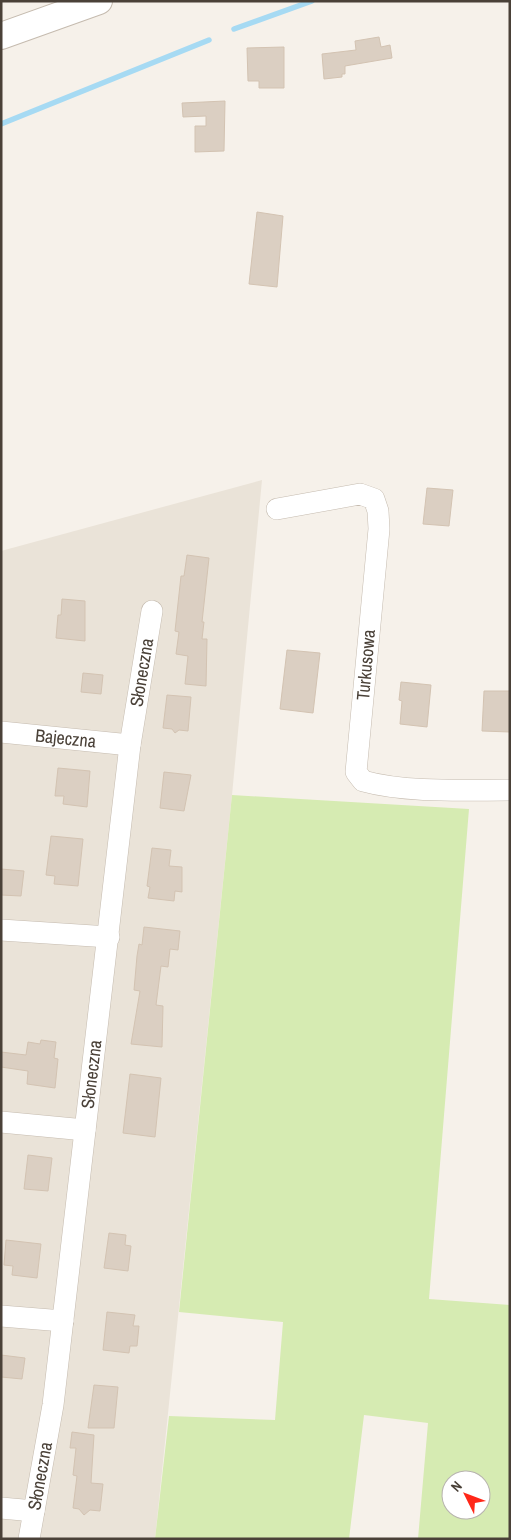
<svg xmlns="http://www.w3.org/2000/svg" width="511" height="1540" font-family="'Archivo Narrow',sans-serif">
<rect width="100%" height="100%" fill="#f6f1ea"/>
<polygon fill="#eae3d8" points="262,480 232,795 155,1539 1,1539 1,551"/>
<path fill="#d6ebb2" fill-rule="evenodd" d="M232,795L469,809L429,1299L510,1305V1539H418L428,1423L364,1415L349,1539H155L169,1416L275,1420L283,1322L179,1312ZM451,1480H481V1510H451Z"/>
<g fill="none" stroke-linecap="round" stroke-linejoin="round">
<g stroke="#a6daf3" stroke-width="5.5">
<polyline points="234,29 312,1"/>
<polyline points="1,124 209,40"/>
</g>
</g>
<g fill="#dbcfc2" stroke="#d3c3b2">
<polygon points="379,37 381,47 390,45 392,58 345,66 345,74 342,74 342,77 324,79 322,54 356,50 355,41"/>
<polygon points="284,47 284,88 259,88 259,81 248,81 247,48"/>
<polygon points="225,101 224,151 195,152 195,126 206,126 206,116 183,117 182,103"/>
<polygon points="257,212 283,216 277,287 249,284"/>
<polygon points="427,488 453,490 449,526 423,524"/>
<polygon points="187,555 209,558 202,622 204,622 202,639 207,639 206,686 185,684 188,656 176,654 179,632 175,631 181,576 184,576"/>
<polygon points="62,599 85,601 85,641 56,638 58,615 61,615"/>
<polygon points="287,650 320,653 313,713 280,709"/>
<polygon points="83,673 103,675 101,694 81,692"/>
<polygon points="401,682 431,685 427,727 400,724 402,701 399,700"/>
<polygon points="484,691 510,691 510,732 482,731"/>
<polygon points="167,695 191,697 188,731 179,730 175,733 172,729 163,728"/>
<polygon points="58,768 90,771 87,807 63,804 64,796 55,796"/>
<polygon points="164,772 191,775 184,811 160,808"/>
<polygon points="51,836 83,839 78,886 54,884 55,876 46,875"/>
<polygon points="152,848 171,850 169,866 182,867 182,892 175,891 174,901 148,898 150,887 147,886"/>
<polygon points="1,869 24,871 21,896 1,895"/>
<polygon points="144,927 180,931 178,950 170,949 168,967 161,966 156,1005 163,1006 162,1047 131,1044 140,991 134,990 137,956 139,944 142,945"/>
<polygon points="41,1040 56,1042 54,1058 58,1059 55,1088 27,1084 28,1071 1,1067 1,1052 26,1055 28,1042 40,1044"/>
<polygon points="130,1074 161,1078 155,1137 123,1133"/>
<polygon points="28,1155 52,1158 48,1191 24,1189"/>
<polygon points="109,1233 126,1235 125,1245 131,1246 128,1271 104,1268"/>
<polygon points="6,1240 41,1244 37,1278 12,1275 13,1266 4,1265"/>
<polygon points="107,1312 135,1315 133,1326 139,1326 137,1346 130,1346 129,1353 103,1350"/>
<polygon points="1,1355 25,1358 22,1379 1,1377"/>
<polygon points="94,1385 118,1387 114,1428 88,1428"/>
<polygon points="72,1432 94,1435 91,1483 103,1484 100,1511 90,1510 84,1515 79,1509 73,1508 77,1476 73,1475 76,1448 70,1448"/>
</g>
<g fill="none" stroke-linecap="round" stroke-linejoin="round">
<defs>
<g id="minor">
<path d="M277,509L360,494L374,499L378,511L379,529L356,772L363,781C406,793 465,790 510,790"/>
<path id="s1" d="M1,732L130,745"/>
<polyline points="1,930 109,937"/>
<polyline points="1,1122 85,1130"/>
<polyline points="1,1316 63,1321"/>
<polyline points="1,1508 34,1511"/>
<path id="s2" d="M29,1539L53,1405L130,745L152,611"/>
</g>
<polyline id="tertiary" points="1,36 99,1"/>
</defs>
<use href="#minor" stroke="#c5bbaf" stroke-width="22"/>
<use href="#tertiary" stroke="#c5bbaf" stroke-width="28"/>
<use href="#minor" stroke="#fff" stroke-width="21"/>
<use href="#tertiary" stroke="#fff" stroke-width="26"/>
</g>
<g text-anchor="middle" stroke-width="4" stroke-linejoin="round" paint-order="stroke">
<g font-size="18" fill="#4a4138" stroke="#fff">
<text transform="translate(366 665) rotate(-85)" y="6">Turkusowa</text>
<text dy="6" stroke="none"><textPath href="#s2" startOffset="874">Słoneczna</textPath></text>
<text dy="6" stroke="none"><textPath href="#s1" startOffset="65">Bajeczna</textPath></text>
<text dy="6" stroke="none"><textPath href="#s2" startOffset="469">Słoneczna</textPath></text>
<text dy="6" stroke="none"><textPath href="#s2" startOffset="64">Słoneczna</textPath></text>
</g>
</g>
<rect width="511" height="1540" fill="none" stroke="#4a4138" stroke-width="5"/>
<g transform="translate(466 1495) rotate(312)"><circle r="24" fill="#ffffff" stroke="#b7b3af"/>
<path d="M0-4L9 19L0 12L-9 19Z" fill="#ff2718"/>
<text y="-8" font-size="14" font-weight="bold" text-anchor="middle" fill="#4a4138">N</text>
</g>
</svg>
